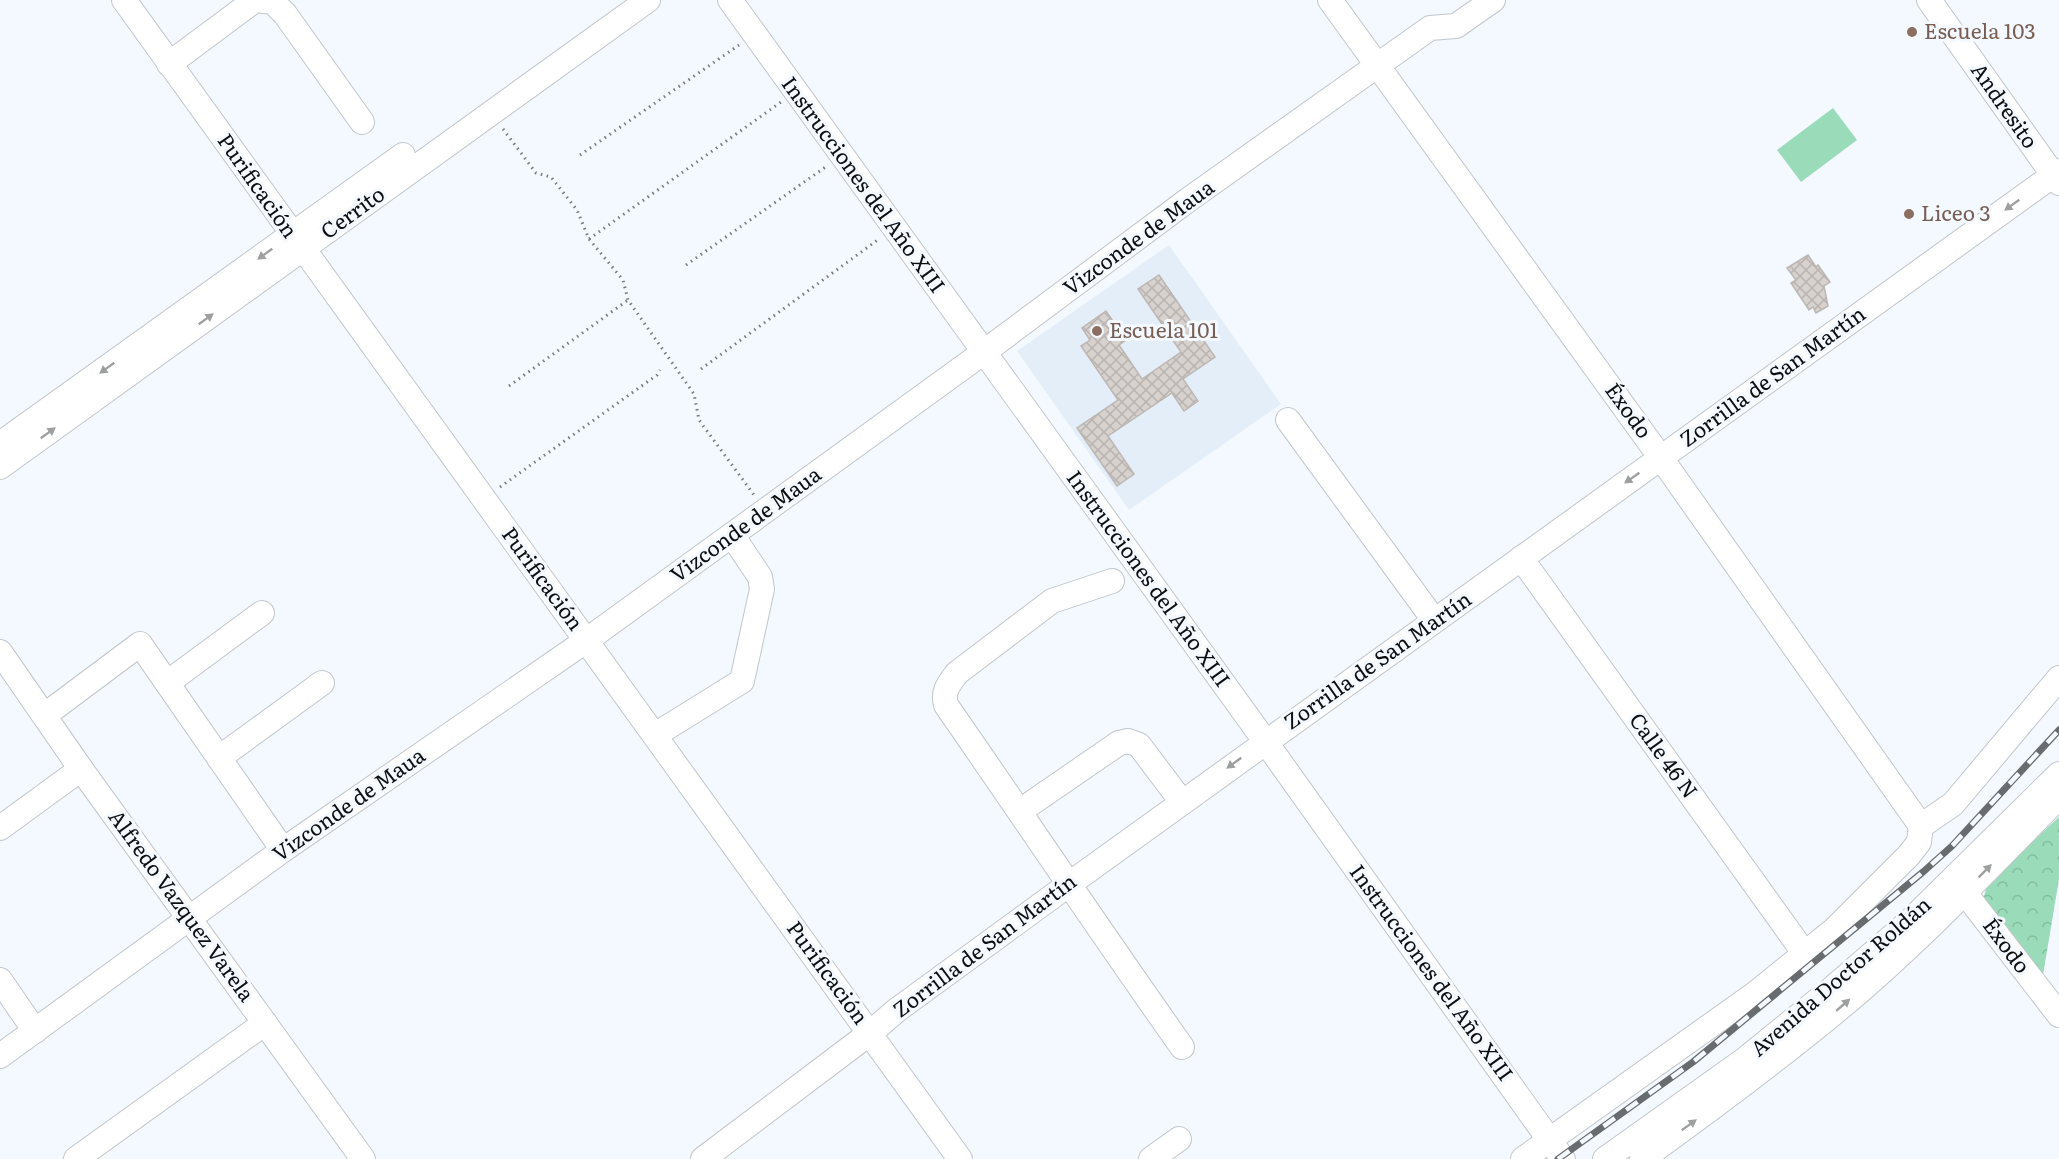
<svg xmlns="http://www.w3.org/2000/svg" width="2059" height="1159" font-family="Literata,serif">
<defs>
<pattern id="forest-crowns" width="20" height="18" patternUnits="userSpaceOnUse" patternTransform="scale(1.5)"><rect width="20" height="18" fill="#9adcb9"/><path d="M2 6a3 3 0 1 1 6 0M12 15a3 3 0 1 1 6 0" fill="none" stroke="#84bc9e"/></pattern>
<pattern id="building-cross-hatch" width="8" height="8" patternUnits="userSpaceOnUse" patternTransform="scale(1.5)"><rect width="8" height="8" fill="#d8d2ce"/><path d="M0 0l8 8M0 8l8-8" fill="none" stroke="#b8b3b0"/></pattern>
</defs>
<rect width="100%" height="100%" fill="#f3f9fe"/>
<polygon fill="#e4eef9" points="1169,245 1281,404 1129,510 1017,351"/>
<polygon fill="#9adcb9" points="1833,108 1857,140 1801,182 1777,150"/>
<polygon fill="url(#forest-crowns)" points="2059,817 2059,879 2043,975 1983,899 1988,883"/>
<g fill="url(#building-cross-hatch)" stroke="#bdb7b3" stroke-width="1.5">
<polygon points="1808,255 1816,267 1818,265 1830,282 1824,286 1828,306 1816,313 1813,307 1809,310 1791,283 1796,280 1787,268"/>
<polygon points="1159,275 1215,357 1183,379 1198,401 1184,411 1172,393 1108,436 1134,474 1117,486 1077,428 1118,400 1081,346 1090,340 1082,328 1106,311 1126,340 1119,345 1142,379 1181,352 1138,289"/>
</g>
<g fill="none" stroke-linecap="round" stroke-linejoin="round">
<defs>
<g id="minor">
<path d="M124,0C400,388 684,771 960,1159"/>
<polyline points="255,0 273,2 285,14 362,122"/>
<polyline points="730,0 1265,741 1563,1159"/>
<polyline points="1330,0 1661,458 1921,826"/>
<polyline points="1929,0 2059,183"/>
<polyline points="169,64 255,0"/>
<polyline points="1288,420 1434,620"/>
<polyline points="0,444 403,155"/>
<polyline points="0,467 648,0"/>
<polyline points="1521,558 1805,954"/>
<path d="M1112,581L1052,601L957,673C949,684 942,691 946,705C1025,819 1102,934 1182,1047"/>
<polyline points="0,652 81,769 363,1159"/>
<polyline points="167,683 262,613"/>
<polyline points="45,715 140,644 283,850"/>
<polyline points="655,735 742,681 762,589 760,577 732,535"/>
<polyline points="219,758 322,683"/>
<polyline points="1020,811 1119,743 1128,741 1139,745 1182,802"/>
<polyline points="1921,826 1953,804 2059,678"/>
<polyline points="0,828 81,769"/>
<polyline points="1955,880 2059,1015"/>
<polyline points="0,980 35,1031"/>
<polyline points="0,1056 283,850 587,640 984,352 1188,200 1430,28 1456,26 1493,0"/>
<polyline points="76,1159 265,1023"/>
<polyline points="703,1159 870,1033 897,1010 1068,885 2059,171"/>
<polyline points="1151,1159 1179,1139"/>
<polyline points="1523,1159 1756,993 1835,929 1909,855 1919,842 1921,826"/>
<polyline points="1605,1159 1744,1060 1828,992 1911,920 2059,774"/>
<path d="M1642,1159C1710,1110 1776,1061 1840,1008C1918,943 1988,869 2059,797"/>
</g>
</defs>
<use href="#minor" stroke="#c1c6cc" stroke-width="26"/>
<g stroke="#777b7e" stroke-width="3" stroke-dasharray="1.5 4.5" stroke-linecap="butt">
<polyline points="503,129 536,173 551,177 577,210 589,239 623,280 628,300 694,394 699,420 754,495"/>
<polyline points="580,155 739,45"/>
<polyline points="589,239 781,102"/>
<polyline points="686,265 827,166"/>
<polyline points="701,369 879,239"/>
<polyline points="509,386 628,300"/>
<polyline points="500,487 657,375 660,370"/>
</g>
<use href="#minor" stroke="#fff" stroke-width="24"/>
<defs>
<polyline id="rail" points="1558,1159 1693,1062 1923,872 1952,846 2059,730"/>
</defs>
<use href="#rail" stroke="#686c6e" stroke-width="7"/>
<use href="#rail" stroke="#f3f9fe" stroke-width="4.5" stroke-dasharray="14" stroke-linecap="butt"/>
</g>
<defs><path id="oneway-solid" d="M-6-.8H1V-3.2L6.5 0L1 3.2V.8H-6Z" transform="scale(1.5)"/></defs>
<g fill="#9e9f9f">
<use href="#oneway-solid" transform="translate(2012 205) rotate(144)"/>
<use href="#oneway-solid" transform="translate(265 254) rotate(144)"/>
<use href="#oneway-solid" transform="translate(206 319) rotate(-36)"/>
<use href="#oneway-solid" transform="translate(107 368) rotate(144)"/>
<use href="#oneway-solid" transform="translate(48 433) rotate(-36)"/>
<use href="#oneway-solid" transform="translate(1632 478) rotate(145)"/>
<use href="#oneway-solid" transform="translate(1234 763) rotate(144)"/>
<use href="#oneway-solid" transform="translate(1985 871) rotate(-45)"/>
<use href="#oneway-solid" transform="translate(1843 1005) rotate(-41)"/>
<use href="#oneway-solid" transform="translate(1689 1125) rotate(-36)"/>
</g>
<g fill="#8d6e63" stroke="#f3f9fe" stroke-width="2">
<circle cx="1912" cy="32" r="6"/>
<circle cx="1909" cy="214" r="6"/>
<circle cx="1097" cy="331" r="6"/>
</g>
<g text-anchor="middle" stroke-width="6" stroke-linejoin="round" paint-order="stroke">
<g font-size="21" fill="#785e54" stroke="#f3f9fe" text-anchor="start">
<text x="1924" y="39">Escuela 103</text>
<text x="1921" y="221">Liceo 3</text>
<text x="1109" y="338">Escuela 101</text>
</g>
<g font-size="21" fill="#0c0e0f" stroke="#f3f9fe">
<text transform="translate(2004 106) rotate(55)" y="7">Andresito</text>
<text transform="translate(863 185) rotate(54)" y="7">Instrucciones del Año XIII</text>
<text transform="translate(257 186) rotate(55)" y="7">Purificación</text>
<text transform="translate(353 213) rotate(-36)" y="7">Cerrito</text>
<text transform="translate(1139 238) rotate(-36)" y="7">Vizconde de Maua</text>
<text transform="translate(1773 377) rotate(-36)" y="7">Zorrilla de San Martín</text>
<text transform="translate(1628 411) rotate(54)" y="7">Éxodo</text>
<text transform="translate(746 525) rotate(-36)" y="7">Vizconde de Maua</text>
<text transform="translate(542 579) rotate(54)" y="7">Purificación</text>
<text transform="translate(1148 579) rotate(54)" y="7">Instrucciones del Año XIII</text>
<text transform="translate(1378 661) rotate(-35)" y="7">Zorrilla de San Martín</text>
<text transform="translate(1663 756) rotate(54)" y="7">Calle 46 N</text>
<text transform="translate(349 805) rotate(-35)" y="7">Vizconde de Maua</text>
<text transform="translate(181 906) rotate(54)" y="7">Alfredo Vazquez Varela</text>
<text transform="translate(985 946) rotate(-37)" y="7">Zorrilla de San Martín</text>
<text transform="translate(2006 946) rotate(53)" y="7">Éxodo</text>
<text transform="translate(827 973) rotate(54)" y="7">Purificación</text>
<text transform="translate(1431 973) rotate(54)" y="7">Instrucciones del Año XIII</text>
<text transform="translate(1841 977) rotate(-41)" y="7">Avenida Doctor Roldán</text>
</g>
</g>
</svg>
